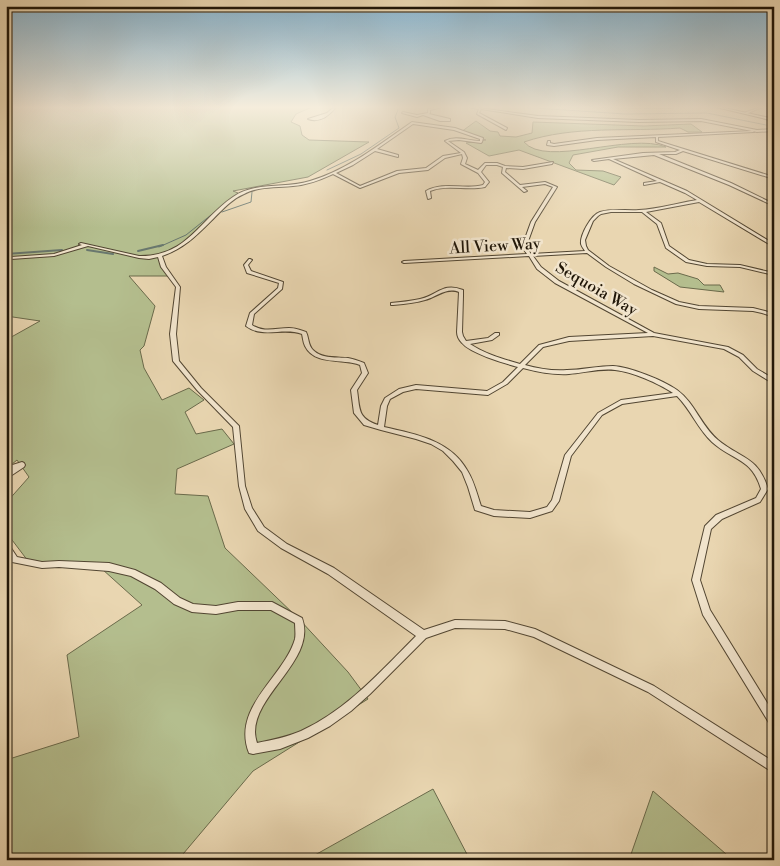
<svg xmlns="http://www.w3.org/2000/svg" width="780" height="866" font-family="'Libre Bodoni',serif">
<rect width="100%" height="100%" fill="#e9d6b1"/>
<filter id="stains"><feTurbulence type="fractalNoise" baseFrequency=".004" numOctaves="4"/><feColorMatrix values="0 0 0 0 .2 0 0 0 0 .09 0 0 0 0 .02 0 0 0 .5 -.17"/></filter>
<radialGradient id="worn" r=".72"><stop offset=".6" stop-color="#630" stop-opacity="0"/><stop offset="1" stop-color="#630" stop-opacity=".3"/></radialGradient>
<g fill="#b4be8e" stroke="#6a6a4b">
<polygon points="6,107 312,107 296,114 291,122 300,126 302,135 309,140 369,142 308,177 233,191 238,193 186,243 162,256 165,267 171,276 129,276 155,306 144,346 140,350 144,368 162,400 189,388 204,400 185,412 196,434 222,429 234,444 177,469 175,494 208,496 225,548 299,619 348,672 368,699 253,771 178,860 6,860 6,760 79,737 67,655 142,605 102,569 28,561 6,532 6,503 29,477 17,460 6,469 6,340 40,321 6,316"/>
<path d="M476,121L490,131L498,132L500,136L516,137L532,133L533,122L644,126L691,124L702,132H688L680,128C628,132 574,125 524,142C546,168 630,132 666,147H618L573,155L569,163L576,170L603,171L621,177L614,185L519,150L489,156L466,143L486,140L461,132Z"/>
<polygon points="654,267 668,274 678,273 698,279 704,285 720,285 724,292 680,287 654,271"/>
<polygon points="433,789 470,860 306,860"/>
<polygon points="653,791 733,860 629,860"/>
</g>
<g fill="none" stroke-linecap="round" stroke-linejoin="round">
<g stroke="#69776e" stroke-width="1">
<polyline points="520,107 625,114 707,113 766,125"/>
<polyline points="327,170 361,154 399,128 395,117 398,110 396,107"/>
<polyline points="222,212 251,202 252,192"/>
<polyline points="159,247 186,235 211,215"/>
</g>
<g stroke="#69776e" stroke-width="2">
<polyline points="87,250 113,254"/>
<polyline points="138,251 163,245"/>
<polyline points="6,254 62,250"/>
</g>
<defs>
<g id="street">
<path d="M334,107H336C329,116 320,123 308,119L327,113Z"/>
<polygon points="440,107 442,107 430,110 430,113 429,114 450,119 450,121 440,121 423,115 417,117 402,113 403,112 417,115 428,113 428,109"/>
<polygon points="469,107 472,107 538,116 639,120 701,119 757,130 774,129 774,131 757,132 701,121 639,122 538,118 481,109 479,113 507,128 506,130 477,114 479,109"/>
<polygon points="598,107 672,107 671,108"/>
<polygon points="760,107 762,107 746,114 744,113"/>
<path d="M412,122L455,128L483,138L482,142L481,143L459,140L448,141L464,152L467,158L465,164L478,170L485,163H497L505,166L523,167L553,162L552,164L523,169L506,168L505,172L520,185L545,182L557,187L535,222L526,247L531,254L585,251C583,248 582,247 581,244C580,235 591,215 600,212C613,208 626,211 639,210C658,209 678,203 697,200L685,193L660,182L644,185V183L657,181L609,159L594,161L592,160L643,153L675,152L680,150L656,142V137L597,140L554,146L547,145L548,141H550V143L554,144L597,138L753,131L754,132L658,137V141L774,177V179L683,151L676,154H659L731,183L774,204V206L729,185L654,155L613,159L687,191L774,244V247L699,202L646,212L661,223L669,246L689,260L707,264L740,265L774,273V275L740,267L707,266L686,262L666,248L657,224L642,212H611L601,214L598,216L593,221L585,240L586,246L588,250L609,266L652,290L679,302L699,306L753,308L765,311L774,314V317L762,313L753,311L699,309L676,304L634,284L606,267L587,253L533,256L541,267L559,281L654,333L728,347L743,355L757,369L774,379V384L753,371L739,357L724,349L653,336L569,341L543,347L525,365C539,369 553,371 567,370C582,370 597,366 613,366C630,367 663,380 677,390C695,403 701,426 718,440C741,459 758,456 768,489L760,502L722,519L711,529L700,580L710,610L774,714V728L771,726L703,615L692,580L705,526L716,515L756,498L761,489C752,458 733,461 712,442C698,429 691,410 677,396L622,404L602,415L571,456L559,501L552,511L530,518L494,516L475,510L468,487L462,472L453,461L443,451L431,444L416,439L381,430L364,425L354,413L351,390L362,373L360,365C342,358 315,366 305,346C303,342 303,338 302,334C283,327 263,339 246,326L250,313L278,288L279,283L247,273L244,265L249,259H250L252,260L248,265L251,271L283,282L282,289L254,314L252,325C264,333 276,328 289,328C295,328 300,330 306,332C309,338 308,345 313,350C322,359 337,357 348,358C354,359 359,361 364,363L368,373L357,390C360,409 357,418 378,425L381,406L385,398L399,389L416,385L487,391L503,382L518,367C503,363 470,353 462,343C459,340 457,336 457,332L459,292C446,287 437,297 425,300C415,303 404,304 393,305H391V303C401,302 411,301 420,299C438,295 443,282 463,290V296L462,332L463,336L466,341L488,338L495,333H499V335L492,340L470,344C485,354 503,359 520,364L539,345L569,337L648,333L555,283L537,269L529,256L404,263L402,262L404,261L527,254L522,247L531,222L553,187L545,184L522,187L527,191L524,192L502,173L503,167L497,165H486L481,172L489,182L485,187C467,191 447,184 430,191L431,198L428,199L426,191C444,181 464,190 483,185L485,182L478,173L461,164L463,158L462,154L445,158L428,170L399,173L360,188L333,174C320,180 307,185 293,186C277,188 259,186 244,194C232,199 223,209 214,218C198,234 184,249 162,256L166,267L180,287L176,334L179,361L201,388L239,426L245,486L252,508L264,527L287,544L334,568L424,630L455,620L505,621L535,629L654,686L774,762V773L648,692L534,637L505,629L455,628L426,638L370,694L351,711L330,726L308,738L280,749L253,754L249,753C231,707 284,677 295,639C296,634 295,628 295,623L271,610H238L216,614L192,612L174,604L155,589L131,576L109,571L59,567L42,568L12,562L6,554V544L9,545L17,557L42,562L59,561L109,563L135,570L161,583L180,598L193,604L216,606L238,602H272L302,618C317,659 255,693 255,732C255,735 256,740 257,743C272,740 287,737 301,731C347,710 382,670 416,636L328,574L281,548L258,531L245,509L239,486L233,427L197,390L173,361L170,334L176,287L161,267L158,257L149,259L139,258L88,246L54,256L11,259L9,258L11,257L54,254L82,245L79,244L81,243L139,256C187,257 199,220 233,197C256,181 285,189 310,181C348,170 380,144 412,122ZM413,124L454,130L480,139V141C468,141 456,135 445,141L461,153L443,156L426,168L397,171L360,186L336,173L353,165L375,151L398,157V155L377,149ZM523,368C538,372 553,375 569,374C584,373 600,368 615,370C633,372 658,383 673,393L621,400L598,413L565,455L552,500L547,507L530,512L494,510L481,506C477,494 474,481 467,470C450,440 415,434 384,427L387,406L390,399L403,392L416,389L488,395L507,384Z"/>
<polygon points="22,462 24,463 25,465 24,467 6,479 6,467"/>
</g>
<polygon id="secondary" points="716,107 720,107 774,119 774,121"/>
</defs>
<use href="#street" stroke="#524632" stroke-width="2"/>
<use href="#secondary" stroke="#201608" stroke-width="2"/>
<use href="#street" fill="#f1e4cc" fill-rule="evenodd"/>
<use href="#secondary" fill="#f1e4cc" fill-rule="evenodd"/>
</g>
<linearGradient id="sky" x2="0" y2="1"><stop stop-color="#88b6d2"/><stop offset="0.47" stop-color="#f5eddc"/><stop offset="1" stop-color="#f5eddc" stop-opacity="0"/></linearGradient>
<rect width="780" height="228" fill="url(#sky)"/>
<g text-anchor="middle" stroke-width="5" stroke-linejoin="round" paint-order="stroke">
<g font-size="16" fill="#201608" stroke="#f1e4cc">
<text transform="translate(495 245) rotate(-3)" y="6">All View Way</text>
<text transform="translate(597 288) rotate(30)" y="6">Sequoia Way</text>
</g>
</g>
<rect width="780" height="866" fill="none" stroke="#e9d6b1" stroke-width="25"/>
<rect x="8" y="8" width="765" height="851" fill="none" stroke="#201608" stroke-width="2.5"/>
<rect x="12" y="12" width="755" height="841" fill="none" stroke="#201608"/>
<rect width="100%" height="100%" filter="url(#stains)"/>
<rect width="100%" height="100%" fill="url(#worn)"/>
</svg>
